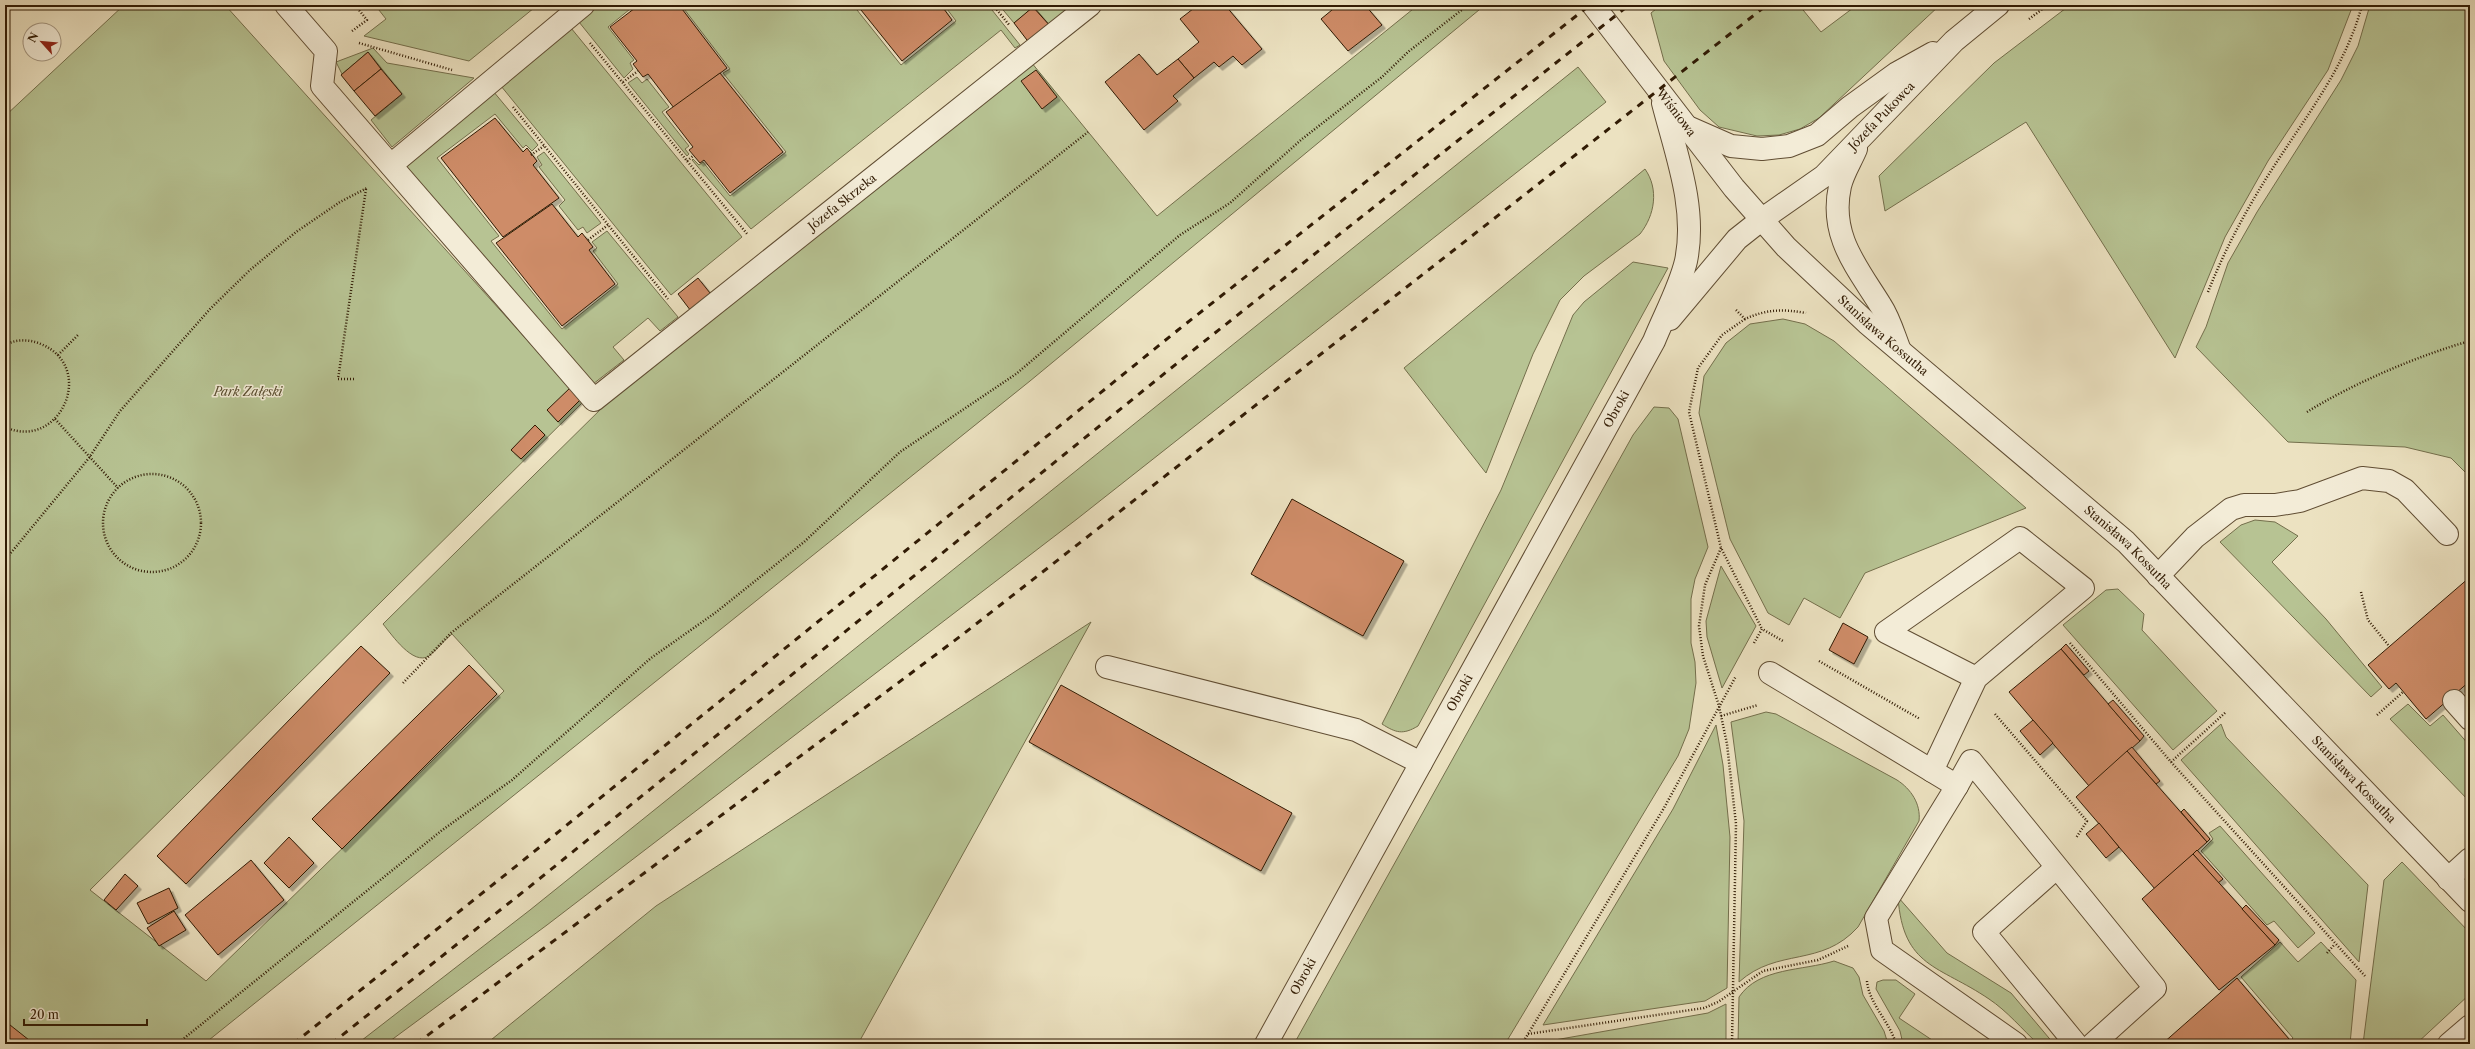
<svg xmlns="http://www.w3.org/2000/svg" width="2475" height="1049" font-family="'Libre Caslon Text',serif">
<defs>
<filter id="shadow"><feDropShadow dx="3.5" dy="3.5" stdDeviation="0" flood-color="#0004"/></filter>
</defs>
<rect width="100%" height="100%" fill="#ece2c1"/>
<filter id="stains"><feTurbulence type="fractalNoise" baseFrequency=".005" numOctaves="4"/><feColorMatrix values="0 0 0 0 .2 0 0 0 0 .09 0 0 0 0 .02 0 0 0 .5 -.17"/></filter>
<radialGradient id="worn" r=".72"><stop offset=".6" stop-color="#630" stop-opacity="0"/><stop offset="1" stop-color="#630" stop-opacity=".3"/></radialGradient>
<g fill="#b7c393" stroke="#746f4c">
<path d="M124,5H225L583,402L90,890L206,981L504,691L452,634C444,640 437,650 429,656C413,666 392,635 383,624L607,403L1031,62L1157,216L1418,5H1485L1030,381L204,1044H5V116Z"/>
<polygon points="375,5 532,5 534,8 469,61 364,36 386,19"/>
<polygon points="599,5 635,5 608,27 634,60 630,63 633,69 624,78 579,22"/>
<polygon points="681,5 853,5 901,65 956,21 944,5 988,5 1020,45 1015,48 1001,30 751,229 692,160 693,159 699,165 703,162 730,196 786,152 723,73 730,69"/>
<polygon points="999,5 1078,5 1051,27 1034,7 1014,23"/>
<polygon points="1661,5 1799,5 1821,32 1857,5 1940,5 1819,118 1800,129 1779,135 1757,136 1719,127 1700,110 1664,61 1651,13"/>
<polygon points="2070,5 2353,5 2328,70 2268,161 2225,237 2175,358 2026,122 1885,211 1879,176 1994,63"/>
<polygon points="2370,5 2470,5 2470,477 2451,458 2405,447 2288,442 2196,347 2206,327 2228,263 2257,212 2341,80 2358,46"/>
<polygon points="571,28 742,237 671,295 501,86"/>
<polygon points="373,48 387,63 474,78 392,147 371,120 402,94 368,52 342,74 336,62"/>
<polygon points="1578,67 1606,102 1077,519 547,925 386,1044 357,1044 530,910"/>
<polygon points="637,77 642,83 647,79 669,107 662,112 689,146 685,149 689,154 687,156 628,83"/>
<polygon points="493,91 538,145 532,151 526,145 523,148 495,114 437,158 499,236 491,241 562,329 618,284 593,251 597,248 592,242 607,231 678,317 660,331 648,318 613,347 624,360 593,384 403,164"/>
<polygon points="544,152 601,223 587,233 583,227 578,230 559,206 565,200 539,167 542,165 537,157"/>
<path d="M1645,169C1659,189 1655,215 1640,234L1584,276L1560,300L1533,354L1486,473L1404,368Z"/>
<path d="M1633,262L1668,268L1418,726C1403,735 1396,733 1382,724L1501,490L1573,315L1584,302Z"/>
<polygon points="1783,319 1805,324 1834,341 2026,508 1865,573 1840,618 1804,598 1789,625 1768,613 1730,539 1699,413 1704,376 1726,343 1750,324"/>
<polygon points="1654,407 1669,408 1678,419 1708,547 1695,579 1691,599 1691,643 1695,662 1696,683 1689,729 1678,756 1505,1044 1294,1044 1633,435"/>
<polygon points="2255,520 2275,522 2298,536 2272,562 2326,619 2382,687 2371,697 2220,542 2241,525"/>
<polygon points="1721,566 1756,626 1722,688 1707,637 1706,621"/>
<polygon points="2118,589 2144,614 2142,630 2217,711 2173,750 2063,625 2106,590"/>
<polygon points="1091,622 858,1044 486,1044 656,906"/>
<polygon points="2408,704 2430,726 2443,715 2470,746 2470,802 2390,719"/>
<path d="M1766,712L1776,714L1897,780C1911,789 1921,804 1919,821L1858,927C1821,968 1778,947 1739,982L1744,821L1731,722Z"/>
<polygon points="2221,724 2226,737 2368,885 2359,962 2181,760"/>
<polygon points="1716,725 1723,765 1730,837 1727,988 1705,1001 1543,1025 1673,809"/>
<polygon points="2220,826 2315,933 2298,948 2274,921 2267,925 2201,851 2213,839 2209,833"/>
<polygon points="2402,862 2470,933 2470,994 2416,1044 2363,1044 2384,880"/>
<path d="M1898,897L1947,953L2011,993L2054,1044H2038C2022,1029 2007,1011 1989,999C1939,965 1903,968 1898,897Z"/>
<polygon points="2280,942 2298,962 2321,942 2356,980 2350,1044 2287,1044 2293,1038 2241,977"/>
<path d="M1834,961L1853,968L1859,977L1863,995L1884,1031L1888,1044H1738L1739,997C1759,967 1803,971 1834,961Z"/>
<polygon points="1883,980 1896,980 1915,994 1899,1018 1938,1044 1903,1044 1900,1031 1876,989 1877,982"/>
<polygon points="1726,1004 1726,1044 1532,1044 1708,1013"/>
</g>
<g fill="#ce8c67" stroke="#311b04" filter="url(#shadow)">
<polygon points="639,5 679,5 727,68 674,108 648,74 643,77 633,64 637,61 610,27"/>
<polygon points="857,5 941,5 952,20 902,61"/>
<polygon points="1198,5 1225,5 1262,49 1242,65 1233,56 1219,67 1214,62 1194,78 1178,59 1199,42 1180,19"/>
<polygon points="1338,5 1365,5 1382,25 1348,51 1321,19"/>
<polygon points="1033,7 1051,27 1030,44 1014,23"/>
<polygon points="368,52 381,69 354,91 341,75"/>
<polygon points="1139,54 1157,75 1178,59 1194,78 1173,96 1178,101 1144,130 1105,82"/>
<polygon points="381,69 402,94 375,116 354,91"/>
<polygon points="1036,70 1057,97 1042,109 1021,81"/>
<polygon points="720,73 783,152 730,193 704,160 700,163 689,150 693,147 666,112"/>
<polygon points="495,118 523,152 527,148 537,161 533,165 559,198 503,237 441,158"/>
<polygon points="552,204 578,237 582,233 593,247 589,250 615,284 562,326 496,243"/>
<polygon points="698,278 714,298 694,315 678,294"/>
<polygon points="571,387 582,398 558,422 547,410"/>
<polygon points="535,425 545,435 521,459 511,450"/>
<polygon points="1292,499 1404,561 1363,636 1251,574"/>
<polygon points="2470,577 2470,681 2426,719 2396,683 2389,689 2368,665"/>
<polygon points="1843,623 1868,637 1854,664 1829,650"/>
<polygon points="2066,644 2089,671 2084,675 2061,649"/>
<polygon points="361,646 390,673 186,884 157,856"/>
<polygon points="2061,649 2140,741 2089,786 2009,692"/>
<polygon points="469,665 497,694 342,849 312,819"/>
<polygon points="1061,685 1292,813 1261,871 1029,742"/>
<polygon points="2113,700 2144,736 2140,741 2108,704"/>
<polygon points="2033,720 2053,743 2040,755 2020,731"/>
<polygon points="2132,747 2160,781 2156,784 2127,751"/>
<polygon points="2127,751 2207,842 2155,889 2076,797"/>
<polygon points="2184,809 2210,839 2207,842 2181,812"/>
<polygon points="2099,823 2119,847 2106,858 2086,834"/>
<polygon points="289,837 314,863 289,888 264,863"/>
<polygon points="2197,850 2223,879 2218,883 2193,854"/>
<polygon points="2193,854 2275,945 2219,990 2142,899"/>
<polygon points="251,860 284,900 218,955 185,915"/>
<polygon points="125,874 138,886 116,910 104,900"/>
<polygon points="169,888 178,908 148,924 137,903"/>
<polygon points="2246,905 2279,940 2275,945 2242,909"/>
<polygon points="174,911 186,930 159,946 147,928"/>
<polygon points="2237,978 2289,1039 2283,1044 2162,1044"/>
<polygon points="5,1021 34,1044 5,1044"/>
</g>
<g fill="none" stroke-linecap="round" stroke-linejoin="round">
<defs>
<g id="minor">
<path id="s1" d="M286,5L326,51L322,86L594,400L1090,5"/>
<path id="s2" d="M1593,5L1734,188L1786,247L1867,323L2126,542L2470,901"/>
<polyline points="1690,128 1731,146 1762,149 1789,146 1817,135 1850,107 1897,73 1933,53"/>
<path d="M1856,149C1851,161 1843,173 1840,186C1829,236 1857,267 1881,306C1889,318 1894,335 1899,348"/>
<polyline points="391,165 583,5"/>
<path id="s3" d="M1670,319L1737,239L1761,220L1824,176L1954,41L1998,5"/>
<polyline points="2158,576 2195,537 2231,509 2244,505 2275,505 2300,501 2362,478 2389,481 2405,490 2447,534"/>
<polyline points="1107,667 1356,730 1421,763"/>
<polyline points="1770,673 1957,786 1876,918 1882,950 2016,1044"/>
<polyline points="2454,701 2470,719"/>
<polyline points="1932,771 1976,678 2083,588 2020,538 1886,632 1976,678"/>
<polyline points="1957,786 1971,761 2155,988 2093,1044"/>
<polyline points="2056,868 1984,932 2076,1044"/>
<polyline points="2448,879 2470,859"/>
<path id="s4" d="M1266,1044L1654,341C1664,316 1680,287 1686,261C1697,208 1676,154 1663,103"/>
<polyline points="2449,1044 2470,1026"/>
</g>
</defs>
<use href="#minor" stroke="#604d33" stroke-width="24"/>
<g stroke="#311b04" stroke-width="2.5" stroke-dasharray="1 2" stroke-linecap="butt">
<polyline points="993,5 1010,26"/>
<polyline points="2029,19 2048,5"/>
<polyline points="352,31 367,20 355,5"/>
<polyline points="359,43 452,70"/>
<polyline points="590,43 748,235"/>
<polyline points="623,82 638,71"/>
<polyline points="513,107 668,299"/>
<polyline points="531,155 544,146"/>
<polyline points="687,161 693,156"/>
<polyline points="588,240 608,225"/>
<path d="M2208,292C2226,246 2251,201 2278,160C2310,111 2347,63 2362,5"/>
<path d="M1736,310L1745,319C1767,309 1783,309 1806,313"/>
<polyline points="1745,319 1722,335 1698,368 1689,412 1721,548 1762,629"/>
<path d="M5,345C16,339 29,339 41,344C98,368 59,452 5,427"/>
<polyline points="58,355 79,334"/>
<polyline points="354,379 338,379 366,189"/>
<path d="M2307,412C2352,384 2419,355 2470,341"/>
<polyline points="55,419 118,488"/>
<circle cx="152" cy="523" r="49"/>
<polyline points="1721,548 1705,585 1699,626 1703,656 1719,706 1727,744 1736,824 1732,1044"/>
<polyline points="5,560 89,458 120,411 210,309 250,270 296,232 340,202 367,188"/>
<polyline points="2361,592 2368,620 2389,646"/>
<polyline points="1754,643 1762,629 1783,641"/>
<polyline points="2070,643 2171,762 2365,976"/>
<polyline points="1819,661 1920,719"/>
<polyline points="403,683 451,633 1088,132"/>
<polyline points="1995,714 2087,821 2076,838"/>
<polyline points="2377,715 2403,692"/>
<polyline points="1721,716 1758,705"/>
<polyline points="2171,762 2226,712"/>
<polyline points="2327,953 2335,944"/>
<path d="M1867,981C1869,1004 1890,1022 1896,1044"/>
<polyline points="1528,1034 1704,1008 1718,1002 1763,971 1818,960 1848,946"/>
<polyline points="177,1044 441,831 512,780 651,658 715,613 804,542 900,452 1016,374 1180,235 1230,203 1302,139 1382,77 1408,52 1468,5"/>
<polyline points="1522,1044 1664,808 1736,676"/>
</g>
<use href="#minor" stroke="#f3ecd7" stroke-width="22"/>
<g stroke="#311b04" stroke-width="3" stroke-dasharray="7 7" stroke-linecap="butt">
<polyline points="293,1044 520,863 1178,330 1590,5"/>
<polyline points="331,1044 528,888 1196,348 1629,5"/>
<polyline points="416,1044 962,635 1767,5"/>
</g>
</g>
<g text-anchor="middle" stroke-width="3" stroke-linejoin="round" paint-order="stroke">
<g font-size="12" fill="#311b04" stroke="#f3ecd7">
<text dy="4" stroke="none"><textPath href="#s2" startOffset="136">Wiśniowa</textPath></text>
<text dy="4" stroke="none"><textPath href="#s3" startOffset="295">Józefa Pukowca</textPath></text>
<text dy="4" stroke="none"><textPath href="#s1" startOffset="829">Józefa Skrzeka</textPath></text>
<text dy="4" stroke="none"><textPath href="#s2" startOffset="441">Stanisława Kossutha</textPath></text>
<text dy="4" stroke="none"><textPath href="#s4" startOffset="725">Obroki</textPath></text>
<text dy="4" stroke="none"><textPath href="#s2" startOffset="765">Stanisława Kossutha</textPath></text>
<text dy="4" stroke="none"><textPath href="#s4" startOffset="401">Obroki</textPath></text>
<text dy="4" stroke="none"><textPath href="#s2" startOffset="1089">Stanisława Kossutha</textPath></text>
<text dy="4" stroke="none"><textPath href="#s4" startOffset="77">Obroki</textPath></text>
</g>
<g font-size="12" font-style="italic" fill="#594d2f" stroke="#f3ecd7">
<text x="248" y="396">Park Załęski</text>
</g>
</g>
<rect width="2475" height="1049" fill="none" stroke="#ece2c1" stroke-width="20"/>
<rect x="6" y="6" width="2463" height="1037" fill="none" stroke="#311b04" stroke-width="2"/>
<rect x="10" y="10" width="2455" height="1029" fill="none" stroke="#311b04"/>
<g transform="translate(42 42) rotate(297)"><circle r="19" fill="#f3ecd7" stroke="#a59883"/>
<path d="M0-3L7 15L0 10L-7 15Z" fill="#8f2418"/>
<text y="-6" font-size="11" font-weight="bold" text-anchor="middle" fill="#311b04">N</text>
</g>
<path d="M24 1019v6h123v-6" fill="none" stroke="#311b04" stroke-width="2"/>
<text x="30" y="1019" font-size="12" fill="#311b04" stroke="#f3ecd7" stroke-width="3" paint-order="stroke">20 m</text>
<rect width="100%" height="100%" filter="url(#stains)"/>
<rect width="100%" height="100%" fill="url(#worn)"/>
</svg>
